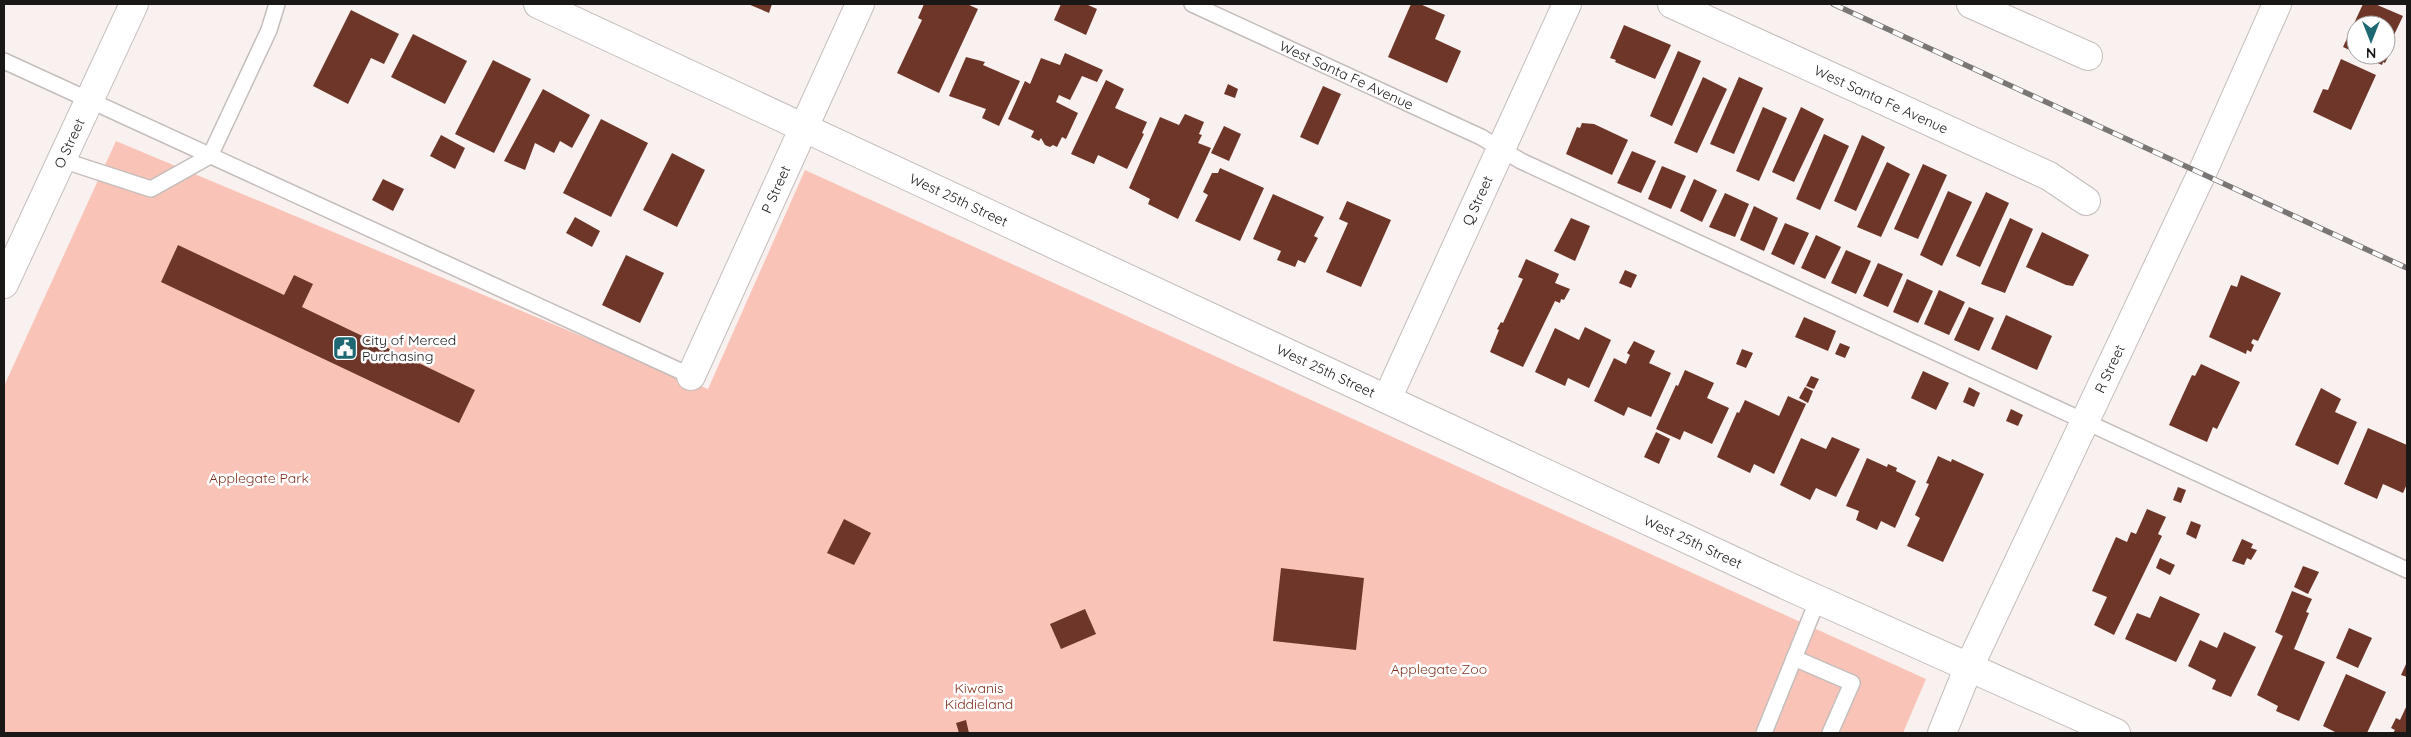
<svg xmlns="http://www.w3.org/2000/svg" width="2411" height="737" font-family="Quicksand,sans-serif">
<rect width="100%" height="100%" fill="#f9f1ef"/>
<polygon fill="#f9c4b7" points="116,141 708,389 805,170 1926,679 1903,733 4,733 4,386"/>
<g fill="#6e3628">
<polygon points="748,4 772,4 769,13"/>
<polygon points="924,4 967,4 978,9 939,93 897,73 922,20 918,18"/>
<polygon points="1061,4 1086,4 1097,9 1086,35 1054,20"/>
<polygon points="1411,4 1420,4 1445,15 1435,39 1461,51 1447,83 1388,57"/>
<polygon points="2363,4 2375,4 2403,16 2386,52 2386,25 2356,25 2356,53 2343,47"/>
<polygon points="351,10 399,34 384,64 371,58 348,104 313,86"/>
<polygon points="1624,25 1671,45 1655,79 1615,62 1616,60 1610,58"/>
<polygon points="413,34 467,61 445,104 391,77"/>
<polygon points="1678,51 1701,61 1672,126 1650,116"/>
<polygon points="1065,53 1103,70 1097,82 1082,76 1070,100 1059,95 1056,102 1078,113 1066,139 1062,137 1057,147 1053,145 1050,147 1045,145 1041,138 1039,141 1031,137 1034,131 1008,119 1025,81 1030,84 1041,58 1060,65"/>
<polygon points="2386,54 2389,55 2385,63 2383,62 2382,65 2360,55"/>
<polygon points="966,57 985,62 983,65 1020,81 999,126 982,118 986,109 949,96"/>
<polygon points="2341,59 2376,75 2351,130 2313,112 2323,89 2328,90"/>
<polygon points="493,60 531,79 494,153 455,134"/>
<polygon points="1703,77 1727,89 1697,153 1674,143"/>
<polygon points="1739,77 1763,88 1734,154 1710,144"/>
<polygon points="1106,80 1124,89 1115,108 1147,122 1142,133 1144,134 1127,169 1098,155 1094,164 1071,154"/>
<polygon points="1228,84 1238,89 1235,98 1224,94"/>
<polygon points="1323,86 1341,94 1318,145 1300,137"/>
<polygon points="543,89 590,115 572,148 560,141 554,153 535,143 525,170 504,161"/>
<polygon points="1763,107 1787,118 1759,181 1736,171"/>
<polygon points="1801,107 1824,119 1794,182 1772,172"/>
<polygon points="1185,114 1204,122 1199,134 1202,135 1198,143 1211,148 1178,219 1148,204 1150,199 1129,188 1160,117 1179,125"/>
<polygon points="601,119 648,143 611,217 563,193"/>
<polygon points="1582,123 1594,124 1628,140 1612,175 1566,154 1577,127 1580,128"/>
<polygon points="1224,126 1241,134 1229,161 1211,153"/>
<polygon points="1824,134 1849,146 1820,210 1796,199"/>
<polygon points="441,135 465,148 455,169 430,156"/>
<polygon points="1862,135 1885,147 1856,211 1834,201"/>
<polygon points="1632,151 1656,161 1641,193 1617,183"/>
<polygon points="672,153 705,170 677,227 643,210"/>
<polygon points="1887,162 1910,174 1881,237 1857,227"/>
<polygon points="1923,164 1947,175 1918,239 1894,229"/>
<polygon points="1662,166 1686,176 1671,209 1648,199"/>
<polygon points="1220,168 1264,188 1240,241 1195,221 1208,195 1203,192 1212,173 1218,173"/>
<polygon points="383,179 404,189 393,211 372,200"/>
<polygon points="1694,179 1717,190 1702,222 1680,211"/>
<polygon points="1948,191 1972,202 1942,266 1920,255"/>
<polygon points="1986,192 2009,203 1980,267 1956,256"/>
<polygon points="1725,193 1749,204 1735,237 1709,227"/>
<polygon points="1273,194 1324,217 1314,236 1318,238 1305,263 1298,260 1295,267 1277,260 1281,251 1253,239"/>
<polygon points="1347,201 1391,220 1361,287 1326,272 1348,223 1339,219"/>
<polygon points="1754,206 1778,218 1764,251 1740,240"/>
<polygon points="575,217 600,231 592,247 566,233"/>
<polygon points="1571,218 1590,226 1575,261 1554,251"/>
<polygon points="2010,218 2033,229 2005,293 1981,284"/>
<polygon points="1785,223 1809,233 1794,265 1771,254"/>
<polygon points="2042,232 2089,255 2073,286 2066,285 2026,267"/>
<polygon points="1816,235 1841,247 1825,279 1801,268"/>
<polygon points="178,245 284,295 294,275 313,284 302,307 475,390 459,423 161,282"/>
<polygon points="1846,250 1871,261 1856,294 1831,283"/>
<polygon points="626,255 664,273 640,323 602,305"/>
<polygon points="1526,259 1559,274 1555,283 1570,289 1564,300 1561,299 1560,303 1555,301 1523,367 1490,352 1499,330 1497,329 1501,322 1503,323 1523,279 1518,277"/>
<polygon points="1878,263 1903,274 1888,307 1863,296"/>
<polygon points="1625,270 1637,275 1631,288 1619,283"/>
<polygon points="2241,275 2281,293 2258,341 2253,339 2251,343 2254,345 2251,352 2247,350 2246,354 2209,337 2231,285 2237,287"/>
<polygon points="1907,279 1933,291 1918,323 1893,312"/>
<polygon points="1939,290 1965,302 1949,335 1924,324"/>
<polygon points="1969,307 1994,318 1979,351 1954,340"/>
<polygon points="2006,315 2052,336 2037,370 1991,349"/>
<polygon points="1804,317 1836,331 1828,351 1795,337"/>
<polygon points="1585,327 1611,340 1589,388 1568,378 1565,386 1535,372 1555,328 1579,340"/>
<polygon points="1634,341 1655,351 1649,363 1671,373 1651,417 1628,407 1624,416 1594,401 1614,358 1626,364 1630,355 1627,353"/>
<polygon points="1840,343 1850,347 1845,358 1835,354"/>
<polygon points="1742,349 1753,353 1746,368 1736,364"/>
<polygon points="2201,364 2240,382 2217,429 2213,427 2207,442 2169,425 2192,375 2195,376"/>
<polygon points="1685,370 1714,383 1707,398 1729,408 1712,444 1684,431 1680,440 1656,429 1676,385 1678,386"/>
<polygon points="1923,371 1949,383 1936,410 1911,398"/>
<polygon points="1811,376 1819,379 1814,389 1806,386"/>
<polygon points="1805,387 1813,391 1808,403 1799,398"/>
<polygon points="1969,387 1980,393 1974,407 1963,402"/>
<polygon points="2321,388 2341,399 2335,412 2357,422 2338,465 2295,445"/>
<polygon points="1788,396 1806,404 1774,474 1754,464 1750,473 1717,457 1737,412 1739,413 1745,400 1779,416"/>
<polygon points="2011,409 2023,415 2018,426 2006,421"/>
<polygon points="2368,428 2407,445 2407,484 2403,493 2383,484 2377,499 2344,484"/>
<polygon points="1656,432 1670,439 1659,464 1644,457"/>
<polygon points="1832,437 1860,449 1836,497 1816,488 1810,500 1780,485 1801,438 1826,449"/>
<polygon points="1938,456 1951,462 1952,459 1984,474 1943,562 1907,546 1920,518 1915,515 1929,484 1926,483"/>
<polygon points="1867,458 1887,467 1888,464 1897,468 1896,471 1916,481 1895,528 1881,521 1877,530 1856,520 1859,511 1846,506"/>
<polygon points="2178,487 2186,490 2181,503 2173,500"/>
<polygon points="2147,509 2166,517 2158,534 2162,536 2114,635 2094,625 2107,597 2092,591 2116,537 2127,542 2131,532 2136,534"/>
<polygon points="844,519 871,533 854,565 827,553"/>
<polygon points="2191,521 2201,525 2196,539 2186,534"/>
<polygon points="2242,539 2253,544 2251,548 2257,550 2251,560 2247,558 2244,565 2232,561"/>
<polygon points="2160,558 2175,565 2170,575 2156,568"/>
<polygon points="2303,566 2319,572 2308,594 2294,587"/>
<polygon points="1281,568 1364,578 1356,650 1273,641"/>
<polygon points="2292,591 2312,599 2306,612 2309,613 2294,649 2325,662 2299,721 2276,711 2278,706 2257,695 2283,636 2275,632"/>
<polygon points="2160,596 2200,614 2176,662 2125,639 2137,613 2150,618"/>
<polygon points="1085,609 1096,634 1061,649 1050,624"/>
<polygon points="2349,628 2372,638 2358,668 2336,658"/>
<polygon points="2224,632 2256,647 2231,697 2212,689 2216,680 2188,666 2200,640 2217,648"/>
<polygon points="2407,662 2407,677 2401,675"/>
<polygon points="2346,674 2386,692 2367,733 2334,733 2335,732 2323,726"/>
<polygon points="2407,705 2407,733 2393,733 2395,730 2391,728 2396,718 2400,720"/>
<polygon points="966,720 969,733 959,733 956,723"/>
</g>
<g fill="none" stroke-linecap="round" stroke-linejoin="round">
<defs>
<g id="lane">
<path id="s1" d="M1192,4L1481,137L1521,161L2407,570"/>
<polyline points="4,61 691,376"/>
<polyline points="62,160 151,189 210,156 269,30 277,4"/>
<polyline points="1794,658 1852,683 1830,733"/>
<polyline points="1764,733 1818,599"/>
</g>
<g id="street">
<path id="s2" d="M538,4L1792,588L2116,733"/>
<path id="s3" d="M1672,4L2049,176L2086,201"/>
<polyline points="1971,4 2088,56"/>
<path id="s4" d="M4,284L134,4"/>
<path id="s5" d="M691,376L860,4"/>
<path id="s6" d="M1387,399L1567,4"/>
</g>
<g id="secondary">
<path id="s7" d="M1942,733L1968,669L2202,173L2277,4"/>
</g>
</defs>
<use href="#lane" stroke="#c5bdbb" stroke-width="18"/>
<use href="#street" stroke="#c5bdbb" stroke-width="30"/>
<use href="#secondary" stroke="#c5bdbb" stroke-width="30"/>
<use href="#lane" stroke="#fff" stroke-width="15"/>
<use href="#street" stroke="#fff" stroke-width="28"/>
<use href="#secondary" stroke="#fff" stroke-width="28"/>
<defs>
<polyline id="rail" points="1833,4 2407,268"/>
</defs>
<use href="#rail" stroke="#7a7674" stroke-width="5.5"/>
<use href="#rail" stroke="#fff" stroke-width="4" stroke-dasharray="11" stroke-linecap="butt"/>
</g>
<defs>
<symbol id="civic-square" viewBox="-11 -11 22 22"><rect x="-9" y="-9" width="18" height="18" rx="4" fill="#1e6873" stroke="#fff"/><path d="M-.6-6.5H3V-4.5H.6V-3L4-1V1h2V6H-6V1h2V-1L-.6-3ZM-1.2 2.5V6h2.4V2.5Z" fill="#fff"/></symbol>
</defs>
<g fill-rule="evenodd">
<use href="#civic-square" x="331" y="334" width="28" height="28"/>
</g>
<g text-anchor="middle" stroke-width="5" stroke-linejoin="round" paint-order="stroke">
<g font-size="14" fill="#1a1817" stroke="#fff">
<text dy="5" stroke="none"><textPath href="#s1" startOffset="170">West Santa Fe Avenue</textPath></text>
<text dy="5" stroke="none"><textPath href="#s3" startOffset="230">West Santa Fe Avenue</textPath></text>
<text dy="5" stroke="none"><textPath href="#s4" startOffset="155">O Street</textPath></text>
<text dy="5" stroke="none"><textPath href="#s5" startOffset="205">P Street</textPath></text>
<text dy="5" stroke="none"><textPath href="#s2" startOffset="464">West 25th Street</textPath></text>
<text dy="5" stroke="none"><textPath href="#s6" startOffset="218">Q Street</textPath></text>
<text dy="5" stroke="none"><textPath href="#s7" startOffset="401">R Street</textPath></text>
<text dy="5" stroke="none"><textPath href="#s2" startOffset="869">West 25th Street</textPath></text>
<text dy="5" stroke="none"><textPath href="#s2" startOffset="1274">West 25th Street</textPath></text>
</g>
<g font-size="14" fill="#1a1817" stroke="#fff" text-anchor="start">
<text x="362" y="345">City of Merced<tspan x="362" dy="16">Purchasing</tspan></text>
</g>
<g font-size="14" fill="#81321f" stroke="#fff">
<text x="259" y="483">Applegate Park</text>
<text x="1439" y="674">Applegate Zoo</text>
<text x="979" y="693">Kiwanis<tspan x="979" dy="16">Kiddieland</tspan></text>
</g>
</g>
<rect width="2411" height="737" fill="none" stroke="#1a1817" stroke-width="10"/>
<g transform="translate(2371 40) rotate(180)"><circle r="24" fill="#ffffff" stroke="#a3a3a2"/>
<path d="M0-4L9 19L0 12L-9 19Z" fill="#1e6873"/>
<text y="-8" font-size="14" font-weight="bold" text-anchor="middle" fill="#1a1817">N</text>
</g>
</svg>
